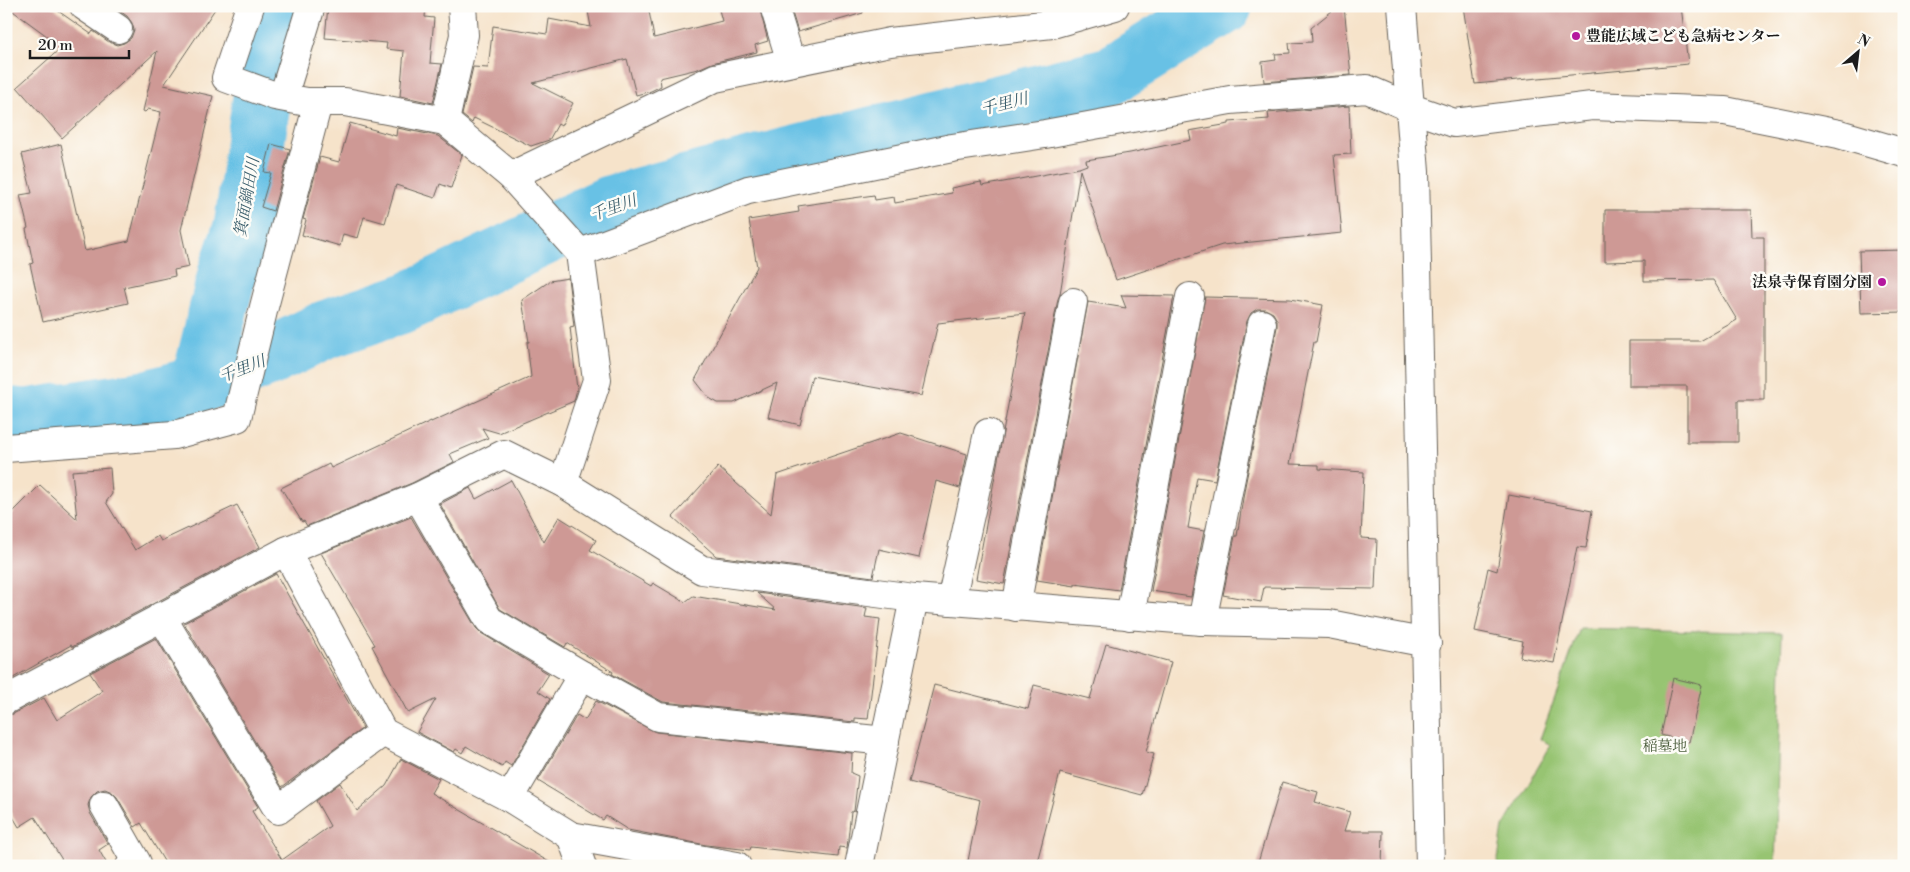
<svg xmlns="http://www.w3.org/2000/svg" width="1910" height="872" font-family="'Libre Bodoni','Noto Serif JP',serif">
<rect width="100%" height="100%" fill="#fdfcf7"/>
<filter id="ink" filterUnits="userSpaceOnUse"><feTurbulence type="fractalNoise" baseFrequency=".02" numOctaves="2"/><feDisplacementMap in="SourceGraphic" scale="10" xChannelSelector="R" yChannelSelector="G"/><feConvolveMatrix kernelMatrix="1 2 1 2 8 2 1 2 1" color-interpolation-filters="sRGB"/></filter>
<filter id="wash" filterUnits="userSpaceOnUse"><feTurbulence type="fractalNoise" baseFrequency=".0096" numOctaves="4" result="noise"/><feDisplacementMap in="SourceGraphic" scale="20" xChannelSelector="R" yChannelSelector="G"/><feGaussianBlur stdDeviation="1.12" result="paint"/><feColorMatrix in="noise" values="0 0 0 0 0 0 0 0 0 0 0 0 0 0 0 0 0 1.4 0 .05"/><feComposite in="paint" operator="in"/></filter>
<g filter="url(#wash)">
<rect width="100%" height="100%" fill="#f6e3ca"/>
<polygon fill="#97c472" stroke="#5a7047" points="1580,628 1782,633 1775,866 1497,866 1503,827 1551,745 1540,739"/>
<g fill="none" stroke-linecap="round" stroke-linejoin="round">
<g stroke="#68c1e5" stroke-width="59">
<polyline points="195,386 204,368 227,274 243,227 265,77 286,6"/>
<polyline points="6,416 27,418 145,400 195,386 269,357 325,330 405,303 609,205 780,159 1110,76 1223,6"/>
</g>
</g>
<g id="blocks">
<g fill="#ce9995">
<polygon points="6,6 51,6 91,34 93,31 109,42 117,45 124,43 131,38 134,30 132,23 127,16 112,6 217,6 164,85 213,96 181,230 189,267 174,270 175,276 124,287 128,303 43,322 30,264 33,263 26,229 28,228 20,195 32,193 22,154 61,144 85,251 129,241 161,112 148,109 145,112 143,111 157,51 62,138 17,87 62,47"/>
<polygon points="328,6 426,6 425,17 434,18 430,63 442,64 433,103 400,96 404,51 386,49 387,43 325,38"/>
<polygon points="587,6 648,6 654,38 722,21 718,6 759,6 768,41 755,45 757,52 712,63 698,69 660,78 661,86 651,91 636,95 627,59 533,83 573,103 561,126 558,124 549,140 531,146 474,118 472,123 462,115 473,67 488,68 493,26 547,34 549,19 591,27"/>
<polygon points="790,6 862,6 863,13 798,32"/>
<polygon points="1338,6 1344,6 1351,75 1264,82 1262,62 1276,60 1275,54 1290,53 1289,43 1312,42 1311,28"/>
<polygon points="1463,6 1681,6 1688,64 1475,84"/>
<polygon points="1349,106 1351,154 1334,155 1342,233 1222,245 1116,280 1080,170 1060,294 1058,299 1004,584 976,579 1025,313 938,323 921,396 812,376 800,425 768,417 777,383 734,403 718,403 709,398 695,380 757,267 749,220 799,212 798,206 874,195 875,200 894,197 895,203 952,193 951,188 981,182 982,186 1079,168 1087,165 1086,160 1130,153 1191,140 1189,131 1229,124 1229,122 1269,119 1268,113"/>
<polygon points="350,123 396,136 397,128 438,136 462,155 451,188 440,184 435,198 396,185 385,223 364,217 358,238 343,234 340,246 302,235 306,220 303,219 320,157 339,162"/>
<polygon points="271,144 290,149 273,211 261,207 271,173 264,172"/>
<polygon points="1605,210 1751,210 1752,237 1764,237 1764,400 1738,400 1738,442 1687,442 1687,386 1629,386 1629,341 1700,341 1737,320 1713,280 1644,281 1644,261 1605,262"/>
<polygon points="1904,250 1904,312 1861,313 1859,251"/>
<polygon points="568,278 574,326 570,327 577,389 574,401 499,433 482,428 488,438 450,454 454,462 412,483 307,526 304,521 302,522 281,488 329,464 331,468 431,421 431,422 531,377 527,342 529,342 522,300 550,281"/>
<polygon points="1121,295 1174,296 1119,590 1075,584 1075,586 1037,580 1088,302 1126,308"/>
<polygon points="1205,297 1290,299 1323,305 1316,342 1314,342 1290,464 1319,465 1319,469 1364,472 1361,538 1377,539 1375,589 1264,587 1261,602 1223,595 1235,536 1237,536 1245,486 1277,327 1277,320 1273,313 1265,309 1257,309 1251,313 1247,321 1215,480 1197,477 1188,528 1204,531 1191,597 1151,591"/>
<polygon points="901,433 967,454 960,488 936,481 919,558 879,549 873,577 716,556 673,517 718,467 771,514 777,475"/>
<polygon points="110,468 112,494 106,502 135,550 158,536 161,541 237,505 260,547 72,647 71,645 6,682 6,519 40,485 77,519 72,471"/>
<polygon points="511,480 544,542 559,517 596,540 590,550 651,586 653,583 685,602 693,596 776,610 757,593 867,608 865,617 880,619 868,719 855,718 855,722 663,702 612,674 613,672 567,643 565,647 500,609 440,504 470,488 476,499"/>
<polygon points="1509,495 1592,511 1586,548 1577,547 1554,663 1520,657 1523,641 1475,631 1488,568 1497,571"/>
<polygon points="411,517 476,628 481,633 549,674 538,691 550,699 511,766 505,762 502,767 466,746 462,753 456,749 454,752 417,732 436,699 408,713 372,646 375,645 321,553"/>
<polygon points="276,574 363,728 282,787 184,623"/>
<polygon points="156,638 258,807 252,811 282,860 330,826 316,801 340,783 357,811 386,786 401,759 439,779 431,793 556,866 167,866 141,823 135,827 117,797 112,792 105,789 97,791 91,797 88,805 90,813 108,844 99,850 108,866 66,866 35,817 19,827 6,805 6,716 13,714 44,698 57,720 102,691 90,673"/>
<polygon points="1106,644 1171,662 1146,752 1154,754 1142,795 1060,773 1036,866 967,866 980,800 909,782 934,685 1028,709 1034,685 1090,699"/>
<polygon points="1673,678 1702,685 1689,742 1661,735"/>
<polygon points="596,701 656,732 852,753 851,773 858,776 854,811 851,812 847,848 839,847 838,857 751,847 750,850 706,845 628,830 606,816 603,820 538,781 577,715 585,720"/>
<polygon points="1282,782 1318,792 1315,802 1350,812 1344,831 1383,831 1382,866 1257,866"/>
</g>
</g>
</g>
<g filter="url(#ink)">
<use href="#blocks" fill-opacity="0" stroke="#686259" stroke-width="1"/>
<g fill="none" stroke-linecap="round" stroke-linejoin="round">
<defs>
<g id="minor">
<polyline points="84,6 118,29"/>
<polyline points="250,6 226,78 275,96 307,102 345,102 445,121 511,176 715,78 890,42 1052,24 1115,6"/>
<polyline points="774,6 791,62"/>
<polyline points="283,97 311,6"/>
<polyline points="445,121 464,35 462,6"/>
<polyline points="511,176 580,253 597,380 563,483"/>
<polyline points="580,253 748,190 952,148 1045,134 1230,100 1367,89 1411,108"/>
<polyline points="6,448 174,435 237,418 264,307 318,103"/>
<polyline points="418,497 489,620 582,675 658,717 885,741"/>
<polyline points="286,551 383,732 510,798 571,836 737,866"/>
<polyline points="951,601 988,433"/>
<polyline points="1016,607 1073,302"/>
<polyline points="161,616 278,810 383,732"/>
<polyline points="1130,616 1190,297"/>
<polyline points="1202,621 1262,324"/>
<polyline points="6,700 286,551 418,497 504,454 563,483 702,570 914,598 1202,621 1329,624 1427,643"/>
<polyline points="510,798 582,675"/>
<polyline points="104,805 137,863 130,866"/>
<polyline points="571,836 582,866"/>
<polyline points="859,866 914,598"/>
</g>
<g id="tertiary">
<polyline points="1402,6 1415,172 1430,866"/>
<polyline points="1411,108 1454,123 1592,106 1725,111 1839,134 1904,153"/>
</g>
</defs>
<use href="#minor" stroke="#686259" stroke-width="30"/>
<use href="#tertiary" stroke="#686259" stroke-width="30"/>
<use href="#minor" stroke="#fff" stroke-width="28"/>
<use href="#tertiary" stroke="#fff" stroke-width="28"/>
</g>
</g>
<g fill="#b5179e" stroke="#fdfcf7" stroke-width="2">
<circle cx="1576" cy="36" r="5"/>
<circle cx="1882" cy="282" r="5"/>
</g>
<g text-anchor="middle" stroke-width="5" stroke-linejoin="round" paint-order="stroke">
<g font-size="15" font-weight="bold" fill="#1c1c1c" stroke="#fdfcf7" text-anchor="start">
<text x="1586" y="41">豊能広域こども急病センター</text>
<text x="1872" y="287" text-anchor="end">法泉寺保育園分園</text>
</g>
<g font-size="15" fill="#4d5f3e" stroke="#fdfcf7">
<text x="1665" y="751">稲墓地</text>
</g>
<g font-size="16" font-style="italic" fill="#3a5e6c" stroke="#fdfcf7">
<text transform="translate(1004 103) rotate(-14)" y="6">千里川</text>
<text transform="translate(246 197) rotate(-80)" y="6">箕面鍋田川</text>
<text transform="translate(613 207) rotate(-20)" y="6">千里川</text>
<text transform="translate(242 368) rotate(-21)" y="6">千里川</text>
</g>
</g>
<rect width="1910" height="872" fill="none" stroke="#fdfcf7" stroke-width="25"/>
<g transform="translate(1858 52) rotate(28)" stroke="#fdfcf7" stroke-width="4" paint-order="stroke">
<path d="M0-4L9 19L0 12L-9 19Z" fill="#1c1c1c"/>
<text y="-8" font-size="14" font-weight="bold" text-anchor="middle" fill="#1c1c1c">N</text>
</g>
<path d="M30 50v8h99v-8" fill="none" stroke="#1c1c1c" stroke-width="2.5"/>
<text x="38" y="50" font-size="15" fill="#1c1c1c" stroke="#fdfcf7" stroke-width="4" paint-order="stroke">20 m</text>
</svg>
